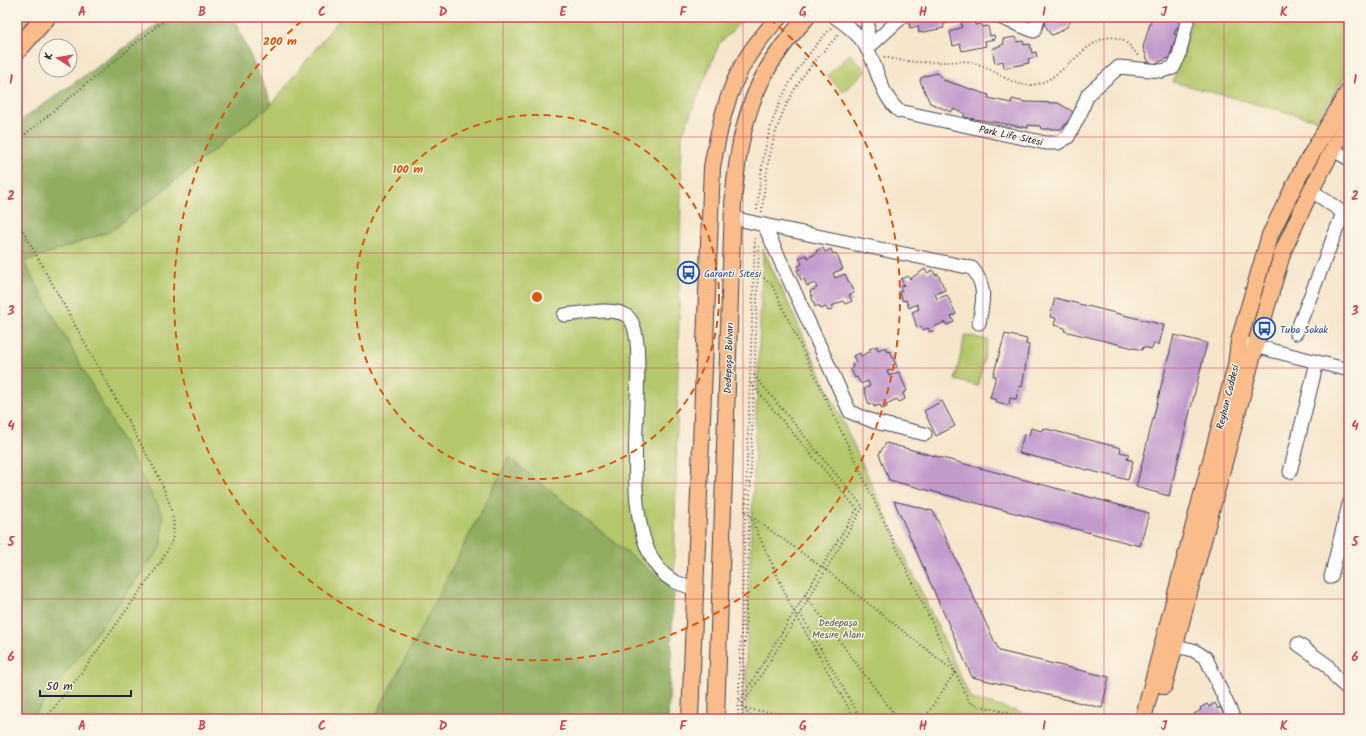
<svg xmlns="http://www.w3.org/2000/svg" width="1366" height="736" font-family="Kalam,sans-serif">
<rect width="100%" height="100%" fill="#fcf5e5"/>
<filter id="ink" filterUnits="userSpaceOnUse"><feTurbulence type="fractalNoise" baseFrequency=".025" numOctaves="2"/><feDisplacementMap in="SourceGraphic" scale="8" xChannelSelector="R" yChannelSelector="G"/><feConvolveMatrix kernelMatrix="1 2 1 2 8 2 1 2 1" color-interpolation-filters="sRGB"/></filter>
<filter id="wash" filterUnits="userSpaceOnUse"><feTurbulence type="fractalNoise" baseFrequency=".012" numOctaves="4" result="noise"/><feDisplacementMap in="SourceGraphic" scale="16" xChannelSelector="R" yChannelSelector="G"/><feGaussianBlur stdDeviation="0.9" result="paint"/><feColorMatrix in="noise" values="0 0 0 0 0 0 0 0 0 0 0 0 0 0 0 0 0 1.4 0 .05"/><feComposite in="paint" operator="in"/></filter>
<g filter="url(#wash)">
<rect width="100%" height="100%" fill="#f6e5cb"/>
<g fill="#b4c76b" stroke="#6b7453">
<polygon points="17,17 32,17 17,34"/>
<polygon points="341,17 746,17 719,44 682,135 674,590 509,458 374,719 31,719 162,546 162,514 23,262 111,231 272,104"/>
<polygon points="1193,17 1349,17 1349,71 1317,120 1173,82"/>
<polygon points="850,54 866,71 843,92 827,76"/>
<polygon points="763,249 971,699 1046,719 745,719 746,660"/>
<polygon points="965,335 988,340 978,386 955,380"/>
</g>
<g fill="#8fac5f" stroke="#58674d">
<polygon points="168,17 233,17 272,104 111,231 24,262 162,513 162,546 31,719 17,719 17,123"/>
<polygon points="509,458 674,590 668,719 374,719"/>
</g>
<g id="blocks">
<g fill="#c29bcd">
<polygon points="908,17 952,17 952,22 943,24 944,28 919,33 918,26 910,28"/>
<polygon points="1041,17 1073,17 1067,27 1053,35 1050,34"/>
<polygon points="1152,17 1183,17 1180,28 1177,27 1174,34 1177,35 1169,58 1154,64 1148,61 1143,47"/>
<polygon points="974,20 975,25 981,24 982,27 988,26 990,36 994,35 995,39 985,41 986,46 962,51 960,44 953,46 950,32 962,27 961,22"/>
<polygon points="1016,37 1017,42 1023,41 1024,45 1030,44 1032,53 1036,52 1037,57 1028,59 1029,63 1004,68 1003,61 995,63 992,49 1004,44 1003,39"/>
<polygon points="938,73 943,80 989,95 988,98 1011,103 1012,99 1025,102 1058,103 1072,111 1073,116 1061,129 1041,129 1040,126 1028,125 1028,128 964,117 964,113 953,109 951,112 930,103 920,81 921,78 925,76"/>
<polygon points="823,248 825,252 831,249 833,254 836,253 843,269 833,273 835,278 845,274 854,293 849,295 852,301 845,304 843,301 832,306 833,309 828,311 826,307 821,309 819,305 815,307 810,291 817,288 815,283 807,286 804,279 801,280 797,270 800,269 798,266 802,264 799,258 806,255 808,258 817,253 816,251"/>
<polygon points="925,269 927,273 933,270 935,275 938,274 945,290 935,294 937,299 947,295 956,314 951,316 954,322 947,325 945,322 934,327 935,330 930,332 928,328 923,330 921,326 917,328 912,312 919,309 917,304 909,308 906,300 903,301 899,292 902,291 900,287 904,285 901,279 908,276 910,279"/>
<polygon points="1055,298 1164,325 1159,345 1154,343 1152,349 1143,347 1142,350 1064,331 1065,328 1054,325 1056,318 1050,317"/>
<polygon points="1005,334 1027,339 1026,344 1029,345 1022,387 1019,386 1016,399 1010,398 1009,405 996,402 997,400 990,398 996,376 993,376"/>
<polygon points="1174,335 1207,343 1169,496 1136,487"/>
<polygon points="877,346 878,350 885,347 887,352 890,351 897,367 887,371 889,376 899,372 907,391 903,393 905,399 899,402 897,399 886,404 887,407 882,409 880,405 874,407 873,403 869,405 864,389 870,386 868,381 861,384 857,377 855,378 851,369 853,367 852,364 856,362 853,356 860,353 861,356 871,351 869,349"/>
<polygon points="942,401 955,426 936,436 924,411"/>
<polygon points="1031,428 1042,431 1043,428 1121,448 1120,452 1129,454 1127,459 1133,461 1128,480 1019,453 1024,434 1029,435"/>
<polygon points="886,443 1149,513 1140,546 889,480 879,454"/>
<polygon points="894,501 933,511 999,651 1109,677 1102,708 972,677"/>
<polygon points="1215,703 1218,709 1220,707 1227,719 1197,719 1194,714 1201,710 1200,708 1207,704 1209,707"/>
</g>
</g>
</g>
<g filter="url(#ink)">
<use href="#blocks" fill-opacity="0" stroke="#423f51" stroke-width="1"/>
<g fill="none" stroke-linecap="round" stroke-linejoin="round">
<defs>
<g id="minor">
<path d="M835,17C847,25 861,36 868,50C878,71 881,95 899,111L1046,143H1058L1068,137L1081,112L1088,94L1119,67L1161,71L1173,68L1179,56L1188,17"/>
<polyline points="999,17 1034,31 1039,17"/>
<polyline points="867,49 902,17"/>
<polyline points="867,49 868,17"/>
<polyline points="1332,149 1349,159"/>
<polyline points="1311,190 1349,217"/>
<polyline points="733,218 764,225"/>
<path d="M564,315C580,314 613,306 627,316C658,338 607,522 664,574C672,582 683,585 694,588"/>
<polyline points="1296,333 1343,213"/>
<polyline points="1246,344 1349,370"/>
<path d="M925,434L875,422L850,412L764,225L972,268C987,286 983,302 979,323"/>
<polyline points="1290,472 1317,362"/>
<polyline points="1331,577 1349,504"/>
<polyline points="1166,644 1193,650 1206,658 1234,719"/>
<polyline points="1298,644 1327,665 1337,679 1349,690"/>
</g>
<g id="major">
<polyline points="1164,686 1255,347 1283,251 1311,190 1349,120"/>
<path d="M690,719L712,167C719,129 727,89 748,56C757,42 768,29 779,17"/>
<path d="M716,719L733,205C737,150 746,95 780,50C788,38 798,28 807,17"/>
<polyline points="1143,719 1236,365 1239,341 1270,235 1301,172 1349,90"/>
</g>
<polyline id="highway" points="17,50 46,17"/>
</defs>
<use href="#minor" stroke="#423f51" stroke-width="15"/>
<use href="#major" stroke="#423f51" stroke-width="18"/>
<use href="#highway" stroke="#423f51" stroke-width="21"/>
<g stroke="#423f51" stroke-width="2" stroke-dasharray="1 3" stroke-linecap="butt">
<path d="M884,57C904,62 925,63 945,62C956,62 965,60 975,63C996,69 1014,90 1037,84C1073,76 1103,4 1138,56"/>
<polyline points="17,143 23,136 168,17"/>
<path d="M757,210C764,131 776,88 831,28"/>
<path d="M762,212C766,167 773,122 798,84C809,66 825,50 839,34"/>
<path d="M17,220L159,477C167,497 179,521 171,543C169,549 164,556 161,562L80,675L45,719"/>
<polyline points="754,271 771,283 970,703 1031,719"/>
<polyline points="754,375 863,507 800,613"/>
<polyline points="745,512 826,570 955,672 924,719"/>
<polyline points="750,516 794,612 855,719"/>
<polyline points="805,595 898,719"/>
<polyline points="740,701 857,509 749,381"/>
<polyline points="743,704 800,613 861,719"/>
<polyline points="742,706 753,719"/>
<polyline points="746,709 822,719"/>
<polyline points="738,719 755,237"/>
<polyline points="742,719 759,245"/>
</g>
<use href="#minor" stroke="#fff" stroke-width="13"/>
<use href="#major" stroke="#f9bc8a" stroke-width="16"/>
<use href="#highway" stroke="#f9bc8a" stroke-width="19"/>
</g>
</g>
<path fill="none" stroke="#d1495b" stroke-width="1" stroke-opacity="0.55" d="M142,17V719M262,17V719M383,17V719M503,17V719M623,17V719M743,17V719M863,17V719M983,17V719M1104,17V719M1224,17V719M17,137H1349M17,253H1349M17,368H1349M17,483H1349M17,599H1349"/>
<g fill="none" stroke="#de560e" stroke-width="2" stroke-dasharray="7 5">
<circle cx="537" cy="297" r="182"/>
<path d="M770 19A363 363 0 1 1 304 19"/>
</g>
<defs>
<symbol id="bus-ring" viewBox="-11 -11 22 22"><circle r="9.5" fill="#fcf5e5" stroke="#1a4fb4" stroke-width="1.5"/><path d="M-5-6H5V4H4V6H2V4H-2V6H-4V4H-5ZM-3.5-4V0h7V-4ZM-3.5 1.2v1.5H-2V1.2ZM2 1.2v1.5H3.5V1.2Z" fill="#1a4fb4"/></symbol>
</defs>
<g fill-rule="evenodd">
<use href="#bus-ring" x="676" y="260" width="25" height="25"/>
<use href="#bus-ring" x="1252" y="316" width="25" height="25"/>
</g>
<g text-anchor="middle" stroke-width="3" stroke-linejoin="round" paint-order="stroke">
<g font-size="10" fill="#22223b" stroke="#fcf5e5">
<text transform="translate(1011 135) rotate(12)" y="4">Park Life Sitesi</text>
<text transform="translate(728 358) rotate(-88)" y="4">Dedepaşa Bulvarı</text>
<text transform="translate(1227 397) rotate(-76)" y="4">Reyhan Caddesi</text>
</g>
<g font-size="10" fill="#164399" stroke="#fcf5e5" text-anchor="start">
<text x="704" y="277">Garanti Sitesi</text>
<text x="1280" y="333">Tuba Sokak</text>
</g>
<g font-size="10" fill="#4e5449" stroke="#fcf5e5">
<text x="838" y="626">Dedepaşa<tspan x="838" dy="12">Mesire Alanı</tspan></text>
</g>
</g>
<circle cx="537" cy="297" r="6" fill="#de560e" stroke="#fcf5e5" stroke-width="2"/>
<g font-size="12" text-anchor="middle" font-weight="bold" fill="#de560e" stroke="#fcf5e5" stroke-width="3" stroke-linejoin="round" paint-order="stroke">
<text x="280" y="45">200 m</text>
<text x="408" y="173">100 m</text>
</g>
<rect width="1366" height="736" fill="none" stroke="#fcf5e5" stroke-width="44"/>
<g transform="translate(58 58) rotate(282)"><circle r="19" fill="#fcf5e5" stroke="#a5a1a1"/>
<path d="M0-3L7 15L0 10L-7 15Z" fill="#d1495b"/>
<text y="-6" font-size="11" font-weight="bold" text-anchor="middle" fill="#22223b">K</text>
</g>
<path d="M40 690v6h91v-6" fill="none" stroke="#22223b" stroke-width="2"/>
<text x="46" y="690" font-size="12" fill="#22223b" stroke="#fcf5e5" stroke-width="3" paint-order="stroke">50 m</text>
<rect x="22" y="22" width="1322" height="692" fill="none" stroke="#d1495b" stroke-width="1.5"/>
<g font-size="13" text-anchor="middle" font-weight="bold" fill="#d1495b">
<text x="82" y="16">A</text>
<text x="202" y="16">B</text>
<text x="322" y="16">C</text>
<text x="443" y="16">D</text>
<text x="563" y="16">E</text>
<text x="683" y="16">F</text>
<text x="803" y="16">G</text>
<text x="923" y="16">H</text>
<text x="1044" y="16">I</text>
<text x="1164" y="16">J</text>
<text x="1284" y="16">K</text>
<text x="11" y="84">1</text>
<text x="1355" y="84">1</text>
<text x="11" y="200">2</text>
<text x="1355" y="200">2</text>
<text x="11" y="315">3</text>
<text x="1355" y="315">3</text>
<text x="11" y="430">4</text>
<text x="1355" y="430">4</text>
<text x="11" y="546">5</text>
<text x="1355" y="546">5</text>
<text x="11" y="661">6</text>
<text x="1355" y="661">6</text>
<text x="82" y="730">A</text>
<text x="202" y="730">B</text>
<text x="322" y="730">C</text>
<text x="443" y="730">D</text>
<text x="563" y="730">E</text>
<text x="683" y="730">F</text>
<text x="803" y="730">G</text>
<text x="923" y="730">H</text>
<text x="1044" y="730">I</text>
<text x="1164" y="730">J</text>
<text x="1284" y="730">K</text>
</g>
</svg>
